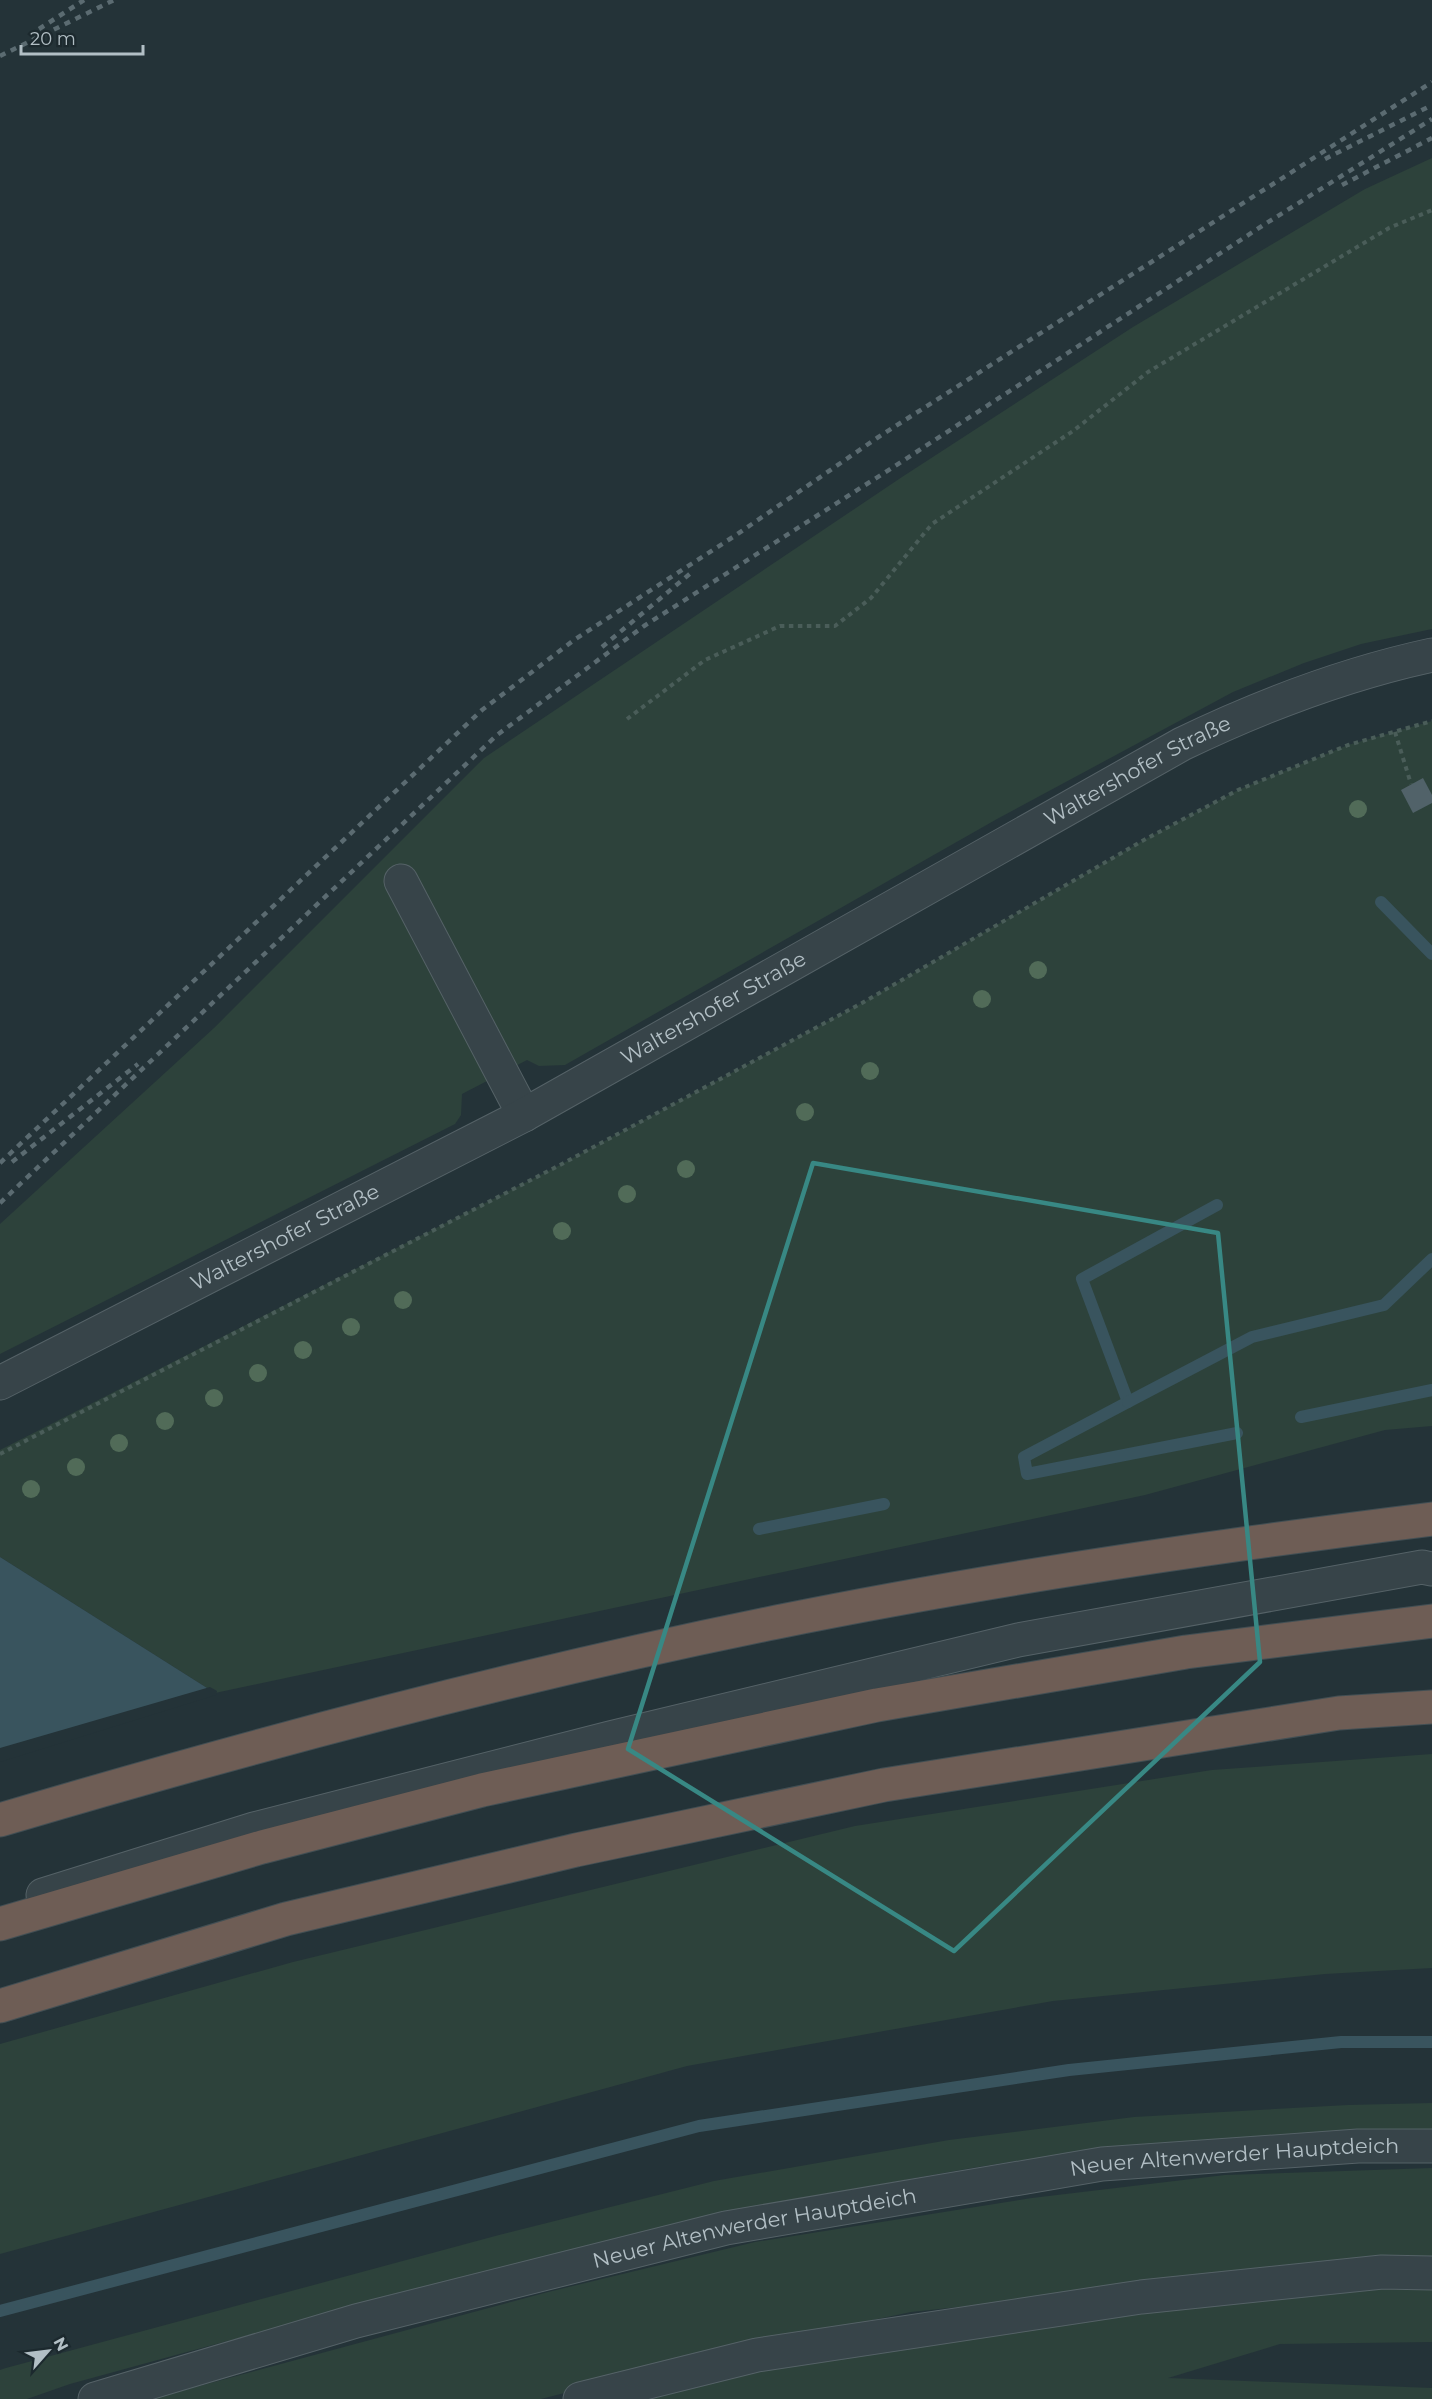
<svg xmlns="http://www.w3.org/2000/svg" width="1432" height="2399" font-family="Montserrat,sans-serif">
<rect width="100%" height="100%" fill="#243338"/>
<g fill="#2d423b">
<polygon points="1432,158 1432,629 1361,644 1304,663 1233,692 997,819 565,1065 539,1066 527,1060 462,1094 461,1115 455,1124 0,1354 0,1224 214,1028 484,758 902,477 1133,327 1365,189"/>
<polygon points="1432,721 1432,1426 1385,1430 1145,1495 215,1693 0,1557 0,1450 560,1165 862,1003 1144,840 1238,790 1348,745"/>
<polygon points="1432,1754 1432,1968 1325,1974 1053,2001 687,2066 0,2254 0,2044 293,1962 855,1826 1212,1770"/>
<path d="M1432,2103V2131C1325,2134 1218,2137 1111,2149C1014,2159 918,2177 822,2196C568,2246 320,2316 70,2384L27,2399H0V2370L6,2368L499,2235L714,2181L949,2140L1134,2117L1348,2105Z"/>
<polygon points="1432,2168 1432,2269 1044,2298 911,2312 735,2349 541,2399 151,2399 548,2292 755,2242 1032,2198 1225,2175"/>
<polygon points="1432,2273 1432,2342 1280,2344 1168,2378 1432,2388 1432,2399 580,2399 757,2355"/>
</g>
<polygon fill="#39545e" points="0,1557 215,1693 0,1759"/>
<polygon fill="#243338" points="210,1687 217,1691 216,1695 0,1762 0,1748"/>
<g fill="none" stroke-linecap="round" stroke-linejoin="round">
<g stroke="#39545e" stroke-width="12">
<polyline points="1381,902 1432,954"/>
<polyline points="1217,1205 1082,1279 1128,1402 1024,1457 1027,1474 1237,1433"/>
<polyline points="1128,1402 1252,1337 1384,1305 1432,1259"/>
<polyline points="1301,1417 1432,1390"/>
<polyline points="759,1529 884,1504"/>
<polyline points="0,2311 699,2126 1069,2070 1341,2042 1432,2042"/>
</g>
</g>
<polygon fill="#516269" points="1423,778 1432,795 1432,803 1413,813 1401,790"/>
<g fill="none" stroke-linecap="round" stroke-linejoin="round">
<defs>
<g id="minor">
<polyline points="401,881 524,1115"/>
<path id="s1" d="M0,1383L524,1115L1182,744C1263,705 1344,674 1432,655"/>
<polyline points="43,1895 254,1829 610,1738 1018,1640 1422,1567 1432,1569"/>
<path id="s2" d="M95,2399L356,2321L726,2228L1102,2164L1358,2146H1432"/>
<polyline points="580,2399 757,2355 1141,2297 1382,2272 1432,2273"/>
</g>
<g id="highway">
<path d="M0,1820C256,1744 515,1675 777,1622C993,1578 1214,1546 1432,1519"/>
<polyline points="0,1924 262,1847 482,1790 877,1705 1186,1652 1432,1621"/>
<polyline points="0,2006 286,1919 576,1850 884,1785 1339,1713 1432,1707"/>
</g>
</defs>
<use href="#minor" stroke="#556267" stroke-width="35"/>
<use href="#highway" stroke="#424f54" stroke-width="35"/>
<g stroke="#4a5d59" stroke-width="4" stroke-dasharray="4.5 4.5" stroke-linecap="butt">
<polyline points="627,719 705,660 780,626 835,626 871,598 932,524 1073,431 1148,372 1389,228 1432,210"/>
<polyline points="1395,732 1411,784"/>
<polyline points="0,1454 560,1165 862,1003 1144,840 1238,790 1348,745 1432,721"/>
</g>
<use href="#minor" stroke="#374449" stroke-width="33"/>
<use href="#highway" stroke="#6e5d55" stroke-width="33"/>
<g stroke="#5b6b71" stroke-width="4.5" stroke-dasharray="6 6" stroke-linecap="butt">
<polyline points="39,29 84,0"/>
<polyline points="0,56 114,0"/>
<polyline points="1325,159 1432,105"/>
<polyline points="1342,185 1432,138"/>
<polyline points="602,647 692,572"/>
<polyline points="12,1162 138,1064"/>
<polyline points="0,1163 482,710 574,640 736,535 877,438 1432,82"/>
<polyline points="0,1203 497,735 644,626 895,466 1262,226 1432,119"/>
</g>
</g>
<g fill="#516b58">
<circle cx="1358" cy="809" r="9"/>
<circle cx="1038" cy="970" r="9"/>
<circle cx="982" cy="999" r="9"/>
<circle cx="870" cy="1071" r="9"/>
<circle cx="805" cy="1112" r="9"/>
<circle cx="686" cy="1169" r="9"/>
<circle cx="627" cy="1194" r="9"/>
<circle cx="562" cy="1231" r="9"/>
<circle cx="403" cy="1300" r="9"/>
<circle cx="351" cy="1327" r="9"/>
<circle cx="303" cy="1350" r="9"/>
<circle cx="258" cy="1373" r="9"/>
<circle cx="214" cy="1398" r="9"/>
<circle cx="165" cy="1421" r="9"/>
<circle cx="119" cy="1443" r="9"/>
<circle cx="76" cy="1467" r="9"/>
<circle cx="31" cy="1489" r="9"/>
</g>
<path fill="none" stroke="#388884" stroke-width="4.5" stroke-linejoin="round" d="M813,1163L1218,1233L1260,1662L954,1951L628,1749Z"/>
<g text-anchor="middle" stroke-width="5" stroke-linejoin="round" paint-order="stroke">
<g font-size="21" fill="#b2bfc5" stroke="#1c292e">
<text dy="7" stroke="none"><textPath href="#s1" startOffset="1292">Waltershofer Straße</textPath></text>
<text dy="7" stroke="none"><textPath href="#s1" startOffset="806">Waltershofer Straße</textPath></text>
<text dy="7" stroke="none"><textPath href="#s1" startOffset="320">Waltershofer Straße</textPath></text>
<text dy="7" stroke="none"><textPath href="#s2" startOffset="1168">Neuer Altenwerder Hauptdeich</textPath></text>
<text dy="7" stroke="none"><textPath href="#s2" startOffset="682">Neuer Altenwerder Hauptdeich</textPath></text>
</g>
</g>
<g transform="translate(48 2351) rotate(62)" stroke="#1c292e" stroke-width="4.5" paint-order="stroke">
<path d="M0-4.5L10 22L0 15L-10 22Z" fill="#b2bfc5"/>
<text y="-9" font-size="16" font-weight="bold" text-anchor="middle" fill="#b2bfc5">N</text>
</g>
<path d="M21 45v9h122v-9" fill="none" stroke="#b2bfc5" stroke-width="3"/>
<text x="30" y="45" font-size="18" fill="#b2bfc5" stroke="#1c292e" stroke-width="4.5" paint-order="stroke">20 m</text>
</svg>
